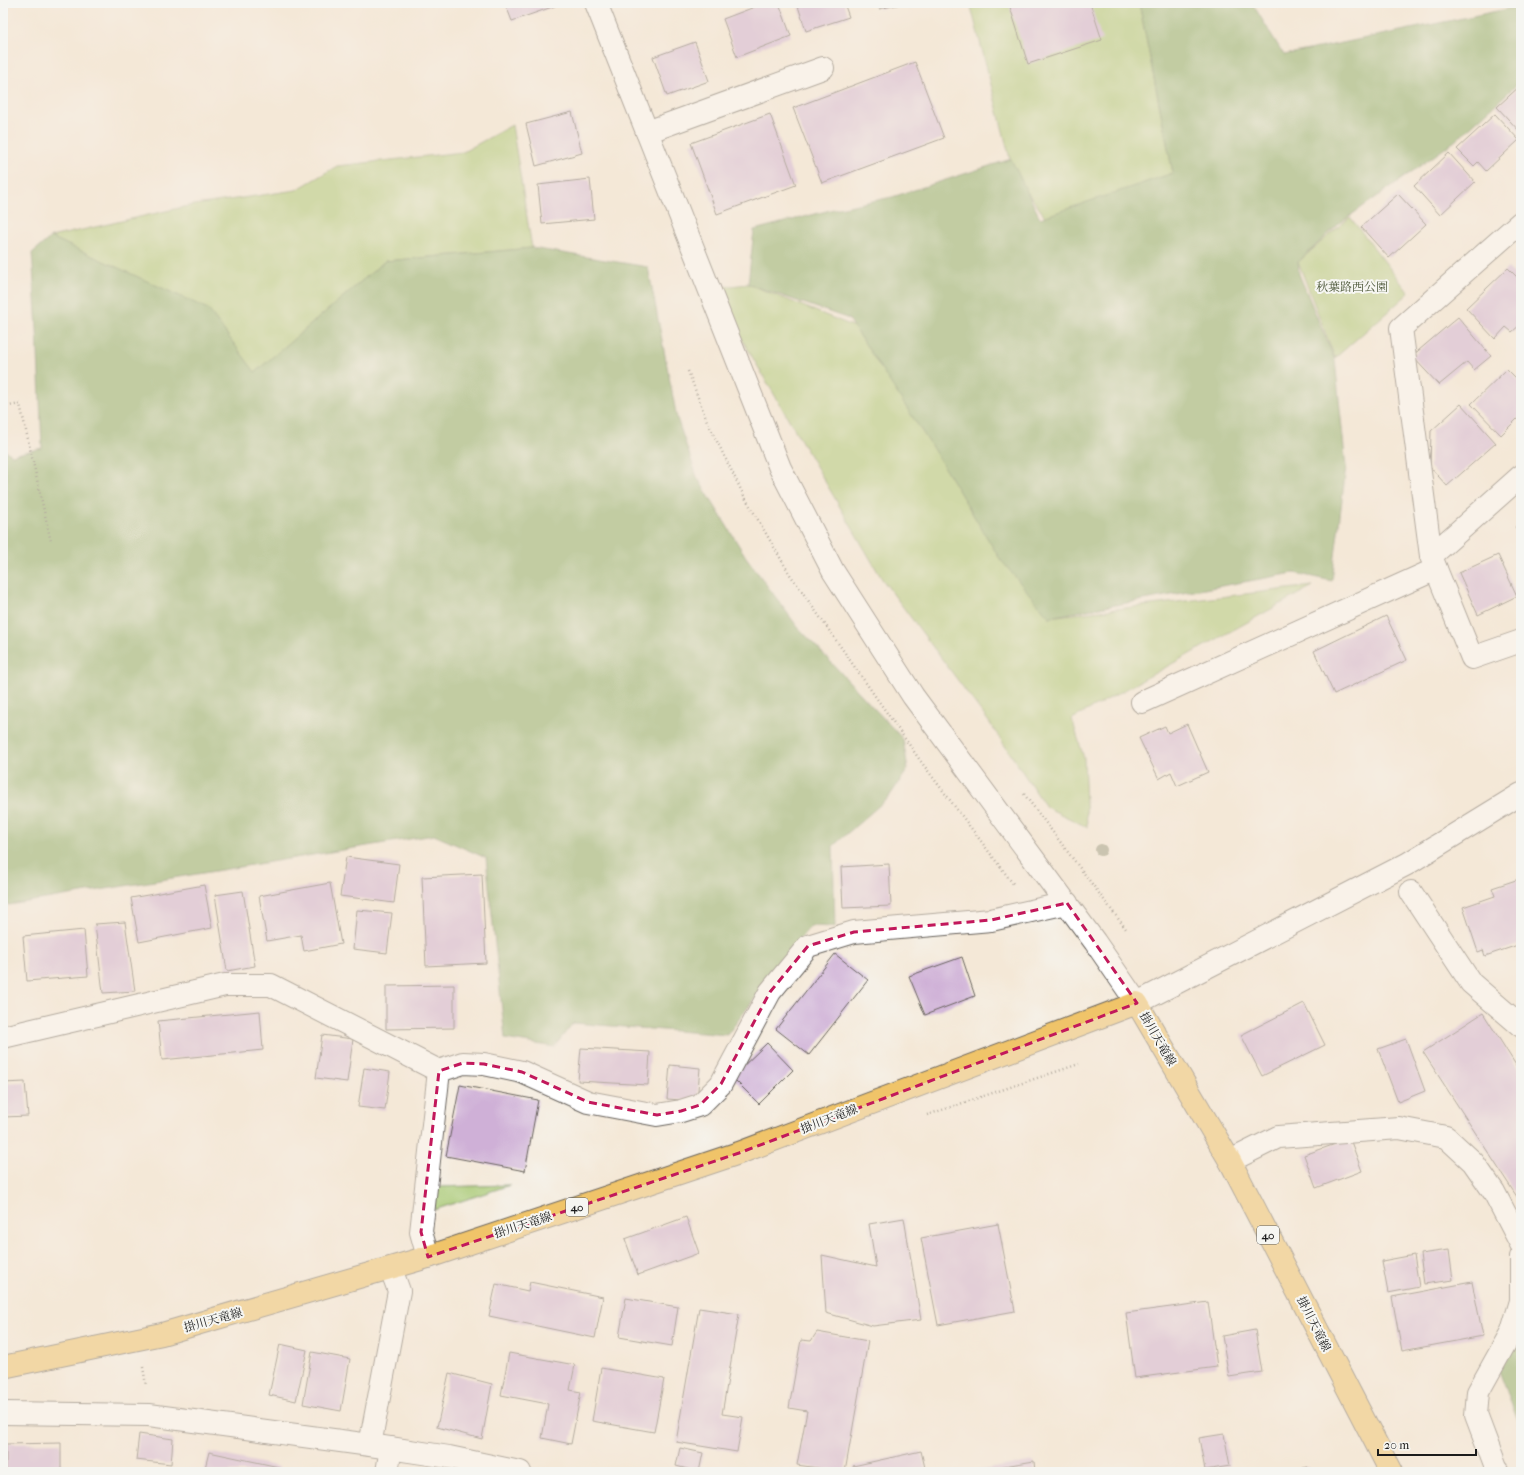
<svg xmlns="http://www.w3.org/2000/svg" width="1524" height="1475" font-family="'IM FELL French Canon','Noto Serif JP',serif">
<rect width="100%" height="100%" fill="#f6f6f2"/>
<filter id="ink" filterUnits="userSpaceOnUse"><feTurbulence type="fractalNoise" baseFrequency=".025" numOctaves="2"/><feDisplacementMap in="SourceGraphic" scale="8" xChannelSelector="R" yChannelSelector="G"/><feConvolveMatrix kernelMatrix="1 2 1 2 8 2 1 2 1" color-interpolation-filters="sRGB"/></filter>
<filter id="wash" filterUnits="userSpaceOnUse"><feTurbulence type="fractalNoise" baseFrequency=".012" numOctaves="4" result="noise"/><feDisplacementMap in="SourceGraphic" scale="16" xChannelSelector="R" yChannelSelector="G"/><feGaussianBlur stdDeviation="0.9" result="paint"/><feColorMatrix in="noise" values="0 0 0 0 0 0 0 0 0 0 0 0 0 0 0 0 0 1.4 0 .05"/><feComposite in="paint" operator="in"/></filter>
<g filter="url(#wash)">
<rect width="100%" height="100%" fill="#f4e8d7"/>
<g fill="#a7c871" stroke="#627246">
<polygon points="970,3 1139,3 1173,173 1049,222 1014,174"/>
<polygon points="512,125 532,248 385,261 255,373 216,320 51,237 188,206 296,190 337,166 463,152"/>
<polygon points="1350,217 1409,293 1335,358 1298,262"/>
<polygon points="748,284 855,327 1049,617 1313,586 1072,719 1084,758 1087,827 1046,807 989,722 882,579 712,288"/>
<polygon points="510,1185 434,1210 435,1187"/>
</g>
<g fill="#85ac63" stroke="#506440">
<polygon points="1139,3 1252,3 1284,55 1521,6 1521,81 1455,141 1340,223 1298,262 1299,274 1335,360 1346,467 1332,581 1294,573 1049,617 1000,559 932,447 849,319 748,284 754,230 834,209 892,197 1011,159 1040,218 1173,173"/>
<polygon points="51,237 208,309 255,372 385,261 532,248 648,267 677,418 697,477 746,557 797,626 903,739 908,769 889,797 833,846 835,927 810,926 727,1035 573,1023 554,1047 505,1039 486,858 434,835 9,905 3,903 3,449 12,455 42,448 37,329 32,253"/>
<polygon points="1521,1321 1521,1428 1499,1371"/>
</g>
<g id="blocks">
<g fill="#cfb0d7">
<polygon points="505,3 554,3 555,6 512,21"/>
<polygon points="765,3 779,3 791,36 737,57 723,19"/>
<polygon points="797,3 844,3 849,17 806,31"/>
<polygon points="877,3 901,3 901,4 879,9"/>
<polygon points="1090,3 1102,40 1028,64 1009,4"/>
<polygon points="695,42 709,81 667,96 653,57"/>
<polygon points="915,62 944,138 822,183 793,108"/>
<polygon points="1521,85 1521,133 1497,107"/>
<polygon points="572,112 582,153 536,166 526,124"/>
<polygon points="770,114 796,185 717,214 691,143"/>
<polygon points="1495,114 1519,140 1486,171 1478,162 1474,166 1457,149"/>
<polygon points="1449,153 1475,182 1440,215 1414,186"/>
<polygon points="590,179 594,219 542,224 538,185"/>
<polygon points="1398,194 1426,224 1389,258 1361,227"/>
<polygon points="1508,268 1521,281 1521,324 1512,332 1506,327 1495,339 1466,308"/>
<polygon points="1458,317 1491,356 1474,370 1467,362 1439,385 1412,356"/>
<polygon points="1507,369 1521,383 1521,415 1501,435 1471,404"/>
<polygon points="1461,404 1496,443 1447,486 1430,467 1431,431"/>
<polygon points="1521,522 1521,534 1515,527"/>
<polygon points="1498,555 1517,596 1478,615 1459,573"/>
<polygon points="1386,616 1407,660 1334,694 1314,651"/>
<polygon points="1187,724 1208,772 1177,786 1171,772 1159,779 1139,738 1165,726 1168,733"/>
<polygon points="346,857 399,864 394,903 340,896"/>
<polygon points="889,864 891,906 843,908 841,867"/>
<polygon points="482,874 486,963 426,966 422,877"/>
<polygon points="1519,879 1521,885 1521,944 1485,956 1483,950 1478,952 1463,907 1495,896 1492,888"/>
<polygon points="330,883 341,944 304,951 301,935 267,941 259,896"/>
<polygon points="204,885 212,928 139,942 131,898"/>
<polygon points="243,891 255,966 227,971 215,895"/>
<polygon points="357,910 392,913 387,953 353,949"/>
<polygon points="125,922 135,991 103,993 95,924"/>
<polygon points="84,930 88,976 27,981 23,936"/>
<polygon points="835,954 868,980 809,1055 776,1029"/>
<polygon points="962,957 975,996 925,1015 909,976"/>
<polygon points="454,985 454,1028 386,1029 386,986"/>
<polygon points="1304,1003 1325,1045 1262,1076 1241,1035"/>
<polygon points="260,1011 263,1050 162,1060 158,1021"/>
<polygon points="1483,1013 1521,1073 1521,1203 1423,1052"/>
<polygon points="322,1035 353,1039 347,1082 316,1078"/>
<polygon points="1406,1039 1425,1091 1398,1102 1378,1049"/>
<polygon points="767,1043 793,1070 759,1104 732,1077"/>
<polygon points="581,1048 650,1052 648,1085 578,1081"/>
<polygon points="670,1065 700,1068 697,1101 667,1099"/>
<polygon points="364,1068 390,1072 385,1110 358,1107"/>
<polygon points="25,1082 28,1116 3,1117 3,1083"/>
<polygon points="460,1085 538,1100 525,1171 446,1156"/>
<polygon points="1350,1139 1362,1171 1316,1188 1304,1155"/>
<polygon points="686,1217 699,1253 638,1275 625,1239"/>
<polygon points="904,1218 921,1320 873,1326 826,1313 822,1255 876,1267 869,1224"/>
<polygon points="998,1224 1015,1311 938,1325 921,1238"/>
<polygon points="1449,1250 1453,1280 1424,1284 1420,1254"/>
<polygon points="1414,1255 1419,1287 1388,1293 1382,1261"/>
<polygon points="530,1282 603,1297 595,1338 489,1316 496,1284 528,1291"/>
<polygon points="1472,1282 1483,1336 1402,1351 1392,1297"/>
<polygon points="626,1298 678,1307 672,1346 619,1337"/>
<polygon points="1208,1302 1217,1367 1135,1378 1126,1313"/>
<polygon points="699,1308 739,1314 722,1414 743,1417 737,1452 676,1442"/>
<polygon points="1255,1330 1262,1372 1229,1377 1222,1336"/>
<polygon points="817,1332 868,1341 845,1472 797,1465 807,1411 789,1408 801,1340 811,1341"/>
<polygon points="280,1344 307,1350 296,1401 269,1395"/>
<polygon points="312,1352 350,1359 341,1411 303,1404"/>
<polygon points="509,1353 575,1365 570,1390 581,1392 571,1444 542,1438 548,1404 501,1395"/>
<polygon points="601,1368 664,1379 654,1432 592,1421"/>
<polygon points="449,1373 492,1384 482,1439 437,1427"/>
<polygon points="139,1434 173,1439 171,1464 136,1460"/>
<polygon points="1224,1434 1230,1466 1205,1470 1199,1438"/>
<polygon points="61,1443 61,1472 6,1472 6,1444"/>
<polygon points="680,1448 703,1453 699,1472 676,1466"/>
<polygon points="921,1451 926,1472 855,1472 853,1466"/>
<polygon points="209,1452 279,1467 278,1472 204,1472"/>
<polygon points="1034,1461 1035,1472 975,1472 975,1471"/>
<polygon points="1308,1467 1309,1472 1284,1472 1284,1471"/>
<polygon points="1242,1469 1242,1472 1228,1472 1227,1471"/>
</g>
</g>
</g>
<g filter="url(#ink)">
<use href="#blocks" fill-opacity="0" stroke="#68635d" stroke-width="1"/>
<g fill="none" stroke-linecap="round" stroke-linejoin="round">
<defs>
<g id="minor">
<polyline points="596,3 780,468 833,571 913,696 1095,942 1137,1003 1407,864 1521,794"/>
<polyline points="647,132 823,68"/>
<polyline points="1521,222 1401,328 1431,556 1436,569 1472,658 1521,641"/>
<polyline points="1431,556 1521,476"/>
<polyline points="1142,702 1436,569"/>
<polyline points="1411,892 1471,983 1521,1026"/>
<polyline points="3,1037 225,985 271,985 439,1071"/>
<polyline points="1230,1161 1278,1137 1399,1128 1446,1137 1473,1162 1494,1192 1521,1244"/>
<polyline points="428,1257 421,1232 439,1071 463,1063 484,1064 522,1072 588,1102 657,1115 681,1111 700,1105 721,1084 770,992 808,946 854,932 991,920 1067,903"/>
<polyline points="3,1413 149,1415 370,1445 449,1457 520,1472"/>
<polyline points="370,1445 399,1291 391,1269"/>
<polyline points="387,1472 391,1448"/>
<polyline points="1499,1472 1496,1468 1476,1415 1478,1392 1512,1331 1521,1301 1521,1257"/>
</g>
<polyline id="major" points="3,1367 162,1334 428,1257 739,1153 1137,1003 1230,1161 1391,1472"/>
</defs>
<use href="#minor" stroke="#68635d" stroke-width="24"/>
<use href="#major" stroke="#68635d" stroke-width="24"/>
<g stroke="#68635d" stroke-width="2.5" stroke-dasharray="1 3" stroke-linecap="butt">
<polyline points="688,371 707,421 743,494 789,573 922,763 1014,885"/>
<polyline points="3,407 20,404 51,542"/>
<polyline points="1024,794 1126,929"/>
<polyline points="927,1115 1079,1064"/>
<polyline points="143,1367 146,1385"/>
</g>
<use href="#minor" stroke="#fff" stroke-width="22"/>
<use href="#major" stroke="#f0c469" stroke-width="22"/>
</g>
<circle fill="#989981" cx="1101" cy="850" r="6"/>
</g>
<path d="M0 0H1524V1475H0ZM1067,903L1137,1003L739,1153L428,1257L421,1232L439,1071L463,1063L484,1064L522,1072L588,1102L657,1115L681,1111L700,1105L721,1084L770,992L808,946L854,932L991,920Z" fill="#f4e8d7" fill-opacity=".55" fill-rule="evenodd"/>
<path fill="none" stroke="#c2185b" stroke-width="3" stroke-dasharray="8 5" stroke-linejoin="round" d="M1067,903L1137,1003L739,1153L428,1257L421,1232L439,1071L463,1063L484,1064L522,1072L588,1102L657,1115L681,1111L700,1105L721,1084L770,992L808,946L854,932L991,920Z"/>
<g text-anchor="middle" stroke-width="4" stroke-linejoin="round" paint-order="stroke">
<g fill="#f6f6f2" stroke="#5d5d5c" stroke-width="1">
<rect x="566" y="1198" width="22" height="18" rx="3"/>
<rect x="1257" y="1226" width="22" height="18" rx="3"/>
</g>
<g font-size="11" font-weight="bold" fill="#1c1c1c">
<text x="577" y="1211">40</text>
<text x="1268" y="1239">40</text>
</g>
<g font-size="12" fill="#4d583a" stroke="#f6f6f2">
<text x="1352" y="291">秋葉路西公園</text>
</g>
<g font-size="12" fill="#1c1c1c" stroke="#f6f6f2">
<text transform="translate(1158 1039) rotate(60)" y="4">掛川天竜線</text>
<text transform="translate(829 1119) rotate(-21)" y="4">掛川天竜線</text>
<text transform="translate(523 1225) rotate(-18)" y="4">掛川天竜線</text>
<text transform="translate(213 1320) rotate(-16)" y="4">掛川天竜線</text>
<text transform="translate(1314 1324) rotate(63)" y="4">掛川天竜線</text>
</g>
</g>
<rect width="1524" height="1475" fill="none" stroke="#f6f6f2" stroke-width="16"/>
<path d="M1378 1449v6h98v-6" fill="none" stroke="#1c1c1c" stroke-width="2"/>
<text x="1384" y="1449" font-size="12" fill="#1c1c1c" stroke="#f6f6f2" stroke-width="3" paint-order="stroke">20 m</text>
</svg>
